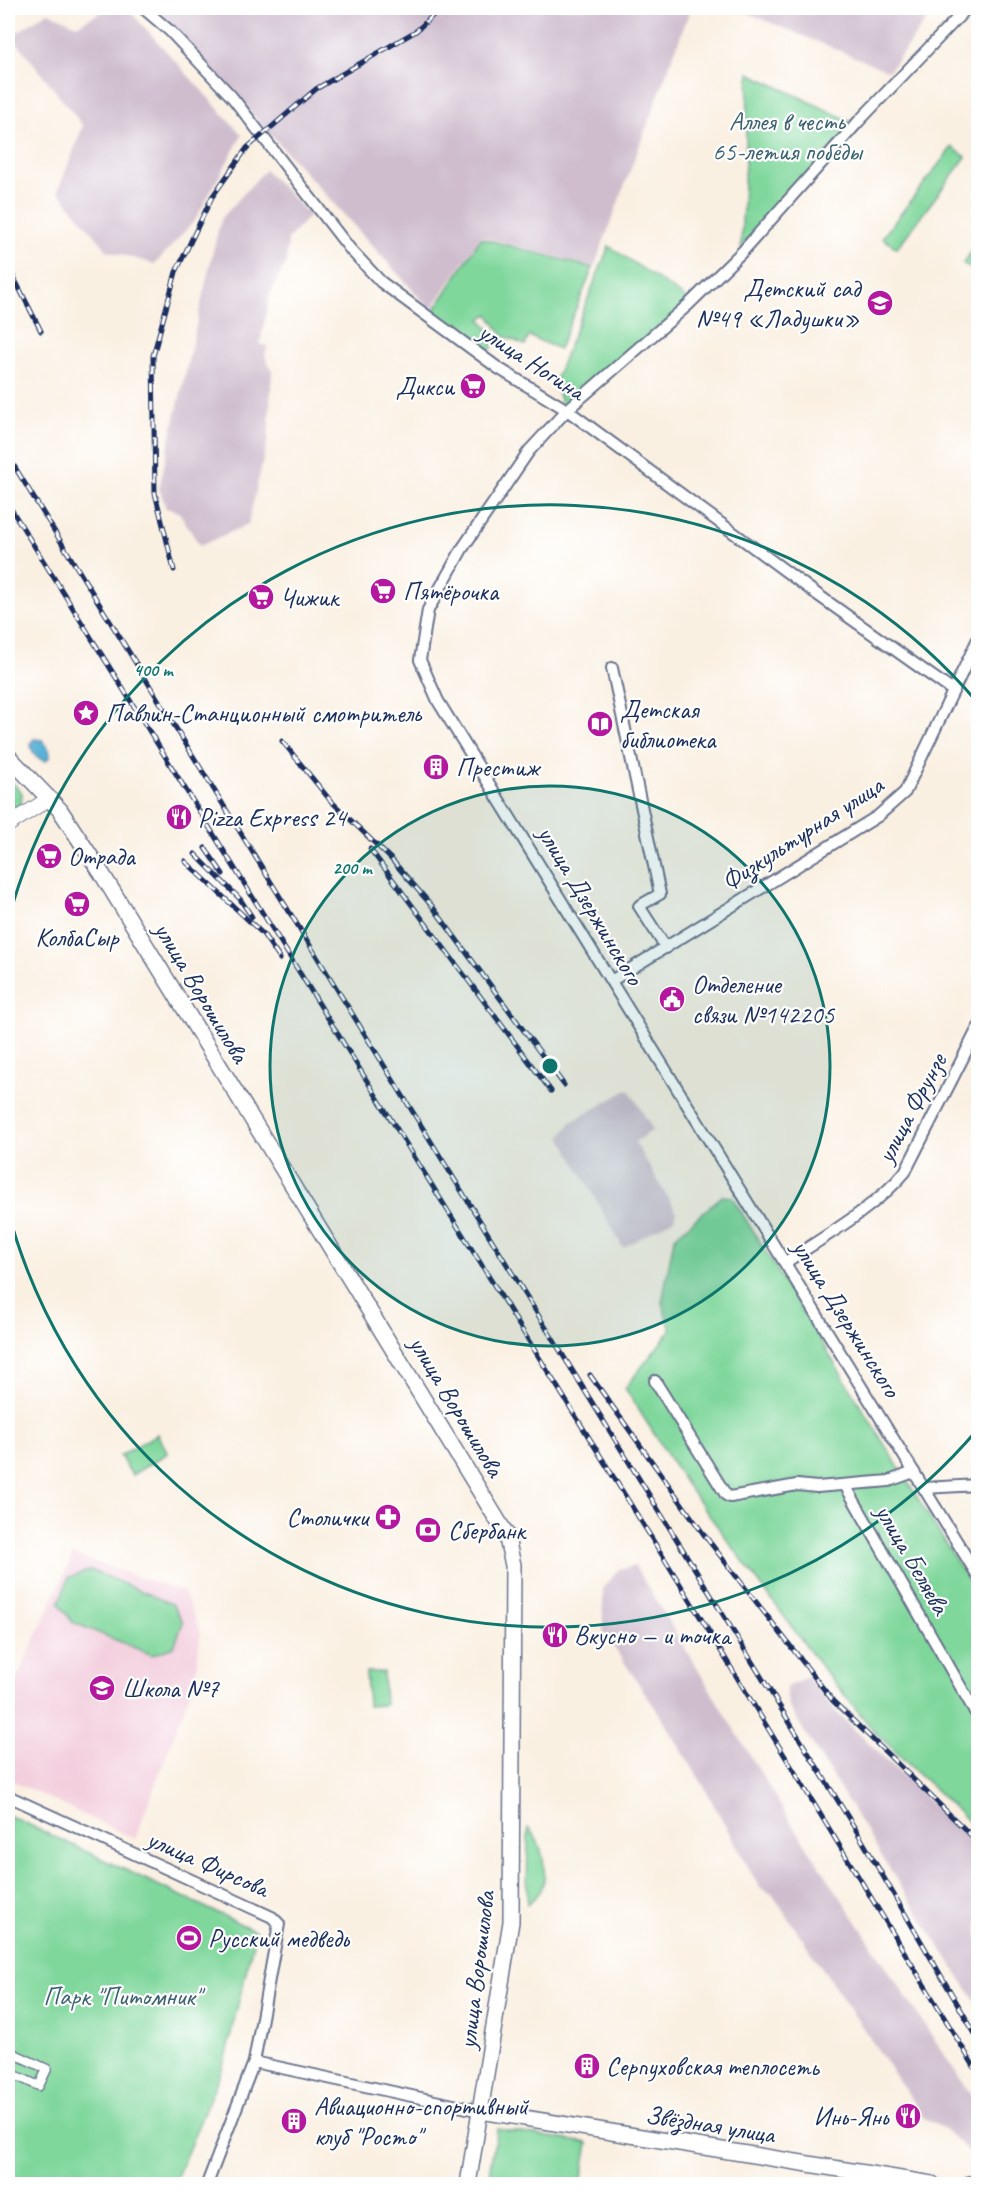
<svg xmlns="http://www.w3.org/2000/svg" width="986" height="2192" font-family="Caveat,sans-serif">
<rect width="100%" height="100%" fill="#fff"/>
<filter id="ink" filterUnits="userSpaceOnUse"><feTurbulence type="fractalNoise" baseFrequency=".0167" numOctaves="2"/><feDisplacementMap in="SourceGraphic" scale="12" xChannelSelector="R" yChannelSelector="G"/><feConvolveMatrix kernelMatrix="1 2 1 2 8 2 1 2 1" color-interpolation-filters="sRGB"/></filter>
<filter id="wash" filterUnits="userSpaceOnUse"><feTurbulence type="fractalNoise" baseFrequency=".008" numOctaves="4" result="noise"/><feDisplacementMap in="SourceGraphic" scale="24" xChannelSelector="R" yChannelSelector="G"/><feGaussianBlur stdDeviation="1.35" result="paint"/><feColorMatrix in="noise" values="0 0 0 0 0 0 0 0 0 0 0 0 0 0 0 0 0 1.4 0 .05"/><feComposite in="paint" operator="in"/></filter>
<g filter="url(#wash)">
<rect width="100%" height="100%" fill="#faf0e2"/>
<polygon fill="#f3cfde" points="73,1555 184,1592 201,1633 195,1679 135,1839 8,1779 8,1698"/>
<g fill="#cfbdce">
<polygon points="109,8 127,8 242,135 195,220 155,264 108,251 58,191 83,126 12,36 48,12 77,25"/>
<polygon points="155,8 691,8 594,267 481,236 431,310"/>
<polygon points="735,8 935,8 889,71"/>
<polygon points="265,170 310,215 288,239 286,263 270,294 260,344 267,346 265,356 272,371 268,439 248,524 200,546 179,512 166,508 159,488 217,234 222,218"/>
<polygon points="629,1089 653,1130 635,1142 676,1211 674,1219 623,1248 561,1137 571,1122"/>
<polygon points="635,1566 785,1813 978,2106 978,2160 943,2128 924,2118 772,1894 759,1887 703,1785 658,1712 603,1631 603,1588 619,1569"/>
<polygon points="807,1677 835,1711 978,1847 978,2005 896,1879 788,1705 786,1687"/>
</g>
<g fill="#7fd79b" stroke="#4d837c" stroke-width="1.5">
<polygon points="749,73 854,123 741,247"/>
<polygon points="952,147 966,157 897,248 882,238"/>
<polygon points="481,238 593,268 559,349 529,336 525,345 503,336 488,314 481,319 494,337 492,349 484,348 433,312"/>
<polygon points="978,243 978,273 963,263"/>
<polygon points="609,246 690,301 564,411 554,383"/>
<polygon points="8,778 22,793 21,805 8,814"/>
<polygon points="722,1196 732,1197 978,1596 978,1831 874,1731 820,1665 686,1484 625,1388 671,1330 662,1303 674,1238"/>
<polygon points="157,1434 168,1453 132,1475 120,1456"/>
<polygon points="91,1570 172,1604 183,1622 174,1647 152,1655 72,1622 59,1603 69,1577"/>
<polygon points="383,1672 385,1705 368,1706 366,1672"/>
<polygon points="8,1815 256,1931 223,2066 174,2184 8,2184"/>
<path d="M528,1828C542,1841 549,1872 541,1890C538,1896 532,1900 527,1904Z"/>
<polygon points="497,2129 588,2143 581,2184 487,2184"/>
</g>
<path fill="#59b2d7" stroke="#3a709a" stroke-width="1.5" d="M34,739L42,740L48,748L50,756L46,761C37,759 31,752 31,743Z"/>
</g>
<g filter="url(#ink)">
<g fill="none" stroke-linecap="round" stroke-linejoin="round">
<defs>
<polyline id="pedestrian" points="8,2051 47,2069 39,2086 8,2072"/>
<g id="minor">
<polyline points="143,8 170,31 232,97 350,249 381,282 498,368 567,410 818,595 953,691"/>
<polyline points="967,8 858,122 743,251 688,305 567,410 529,451 462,549 428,610 420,660 438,701 978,1576"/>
<polyline points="612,668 660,894 639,906 666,948"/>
<polyline points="611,981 878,816 905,792 978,639"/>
<path d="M786,1262C824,1237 876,1207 905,1172L978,1028"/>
<polyline points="655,1381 726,1495 730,1497 797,1485 817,1487 889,1481 914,1472"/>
<polyline points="845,1485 978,1717"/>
<polyline points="924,1488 978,1485"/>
<polyline points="8,1796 272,1917 279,1924 254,2062 207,2184"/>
<polyline points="254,2062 481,2111"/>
</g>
<polyline id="tertiary" points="8,825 50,798"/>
<g id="secondary">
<polyline points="8,756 60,810 102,874 506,1534 513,1565 511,1922 468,2184"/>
<polyline points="481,2111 932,2184"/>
<polyline points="970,2184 978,2183"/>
</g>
</defs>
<use href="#pedestrian" stroke="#69738c" stroke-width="11"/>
<use href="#minor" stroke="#69738c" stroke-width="14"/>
<use href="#tertiary" stroke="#69738c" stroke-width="16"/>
<use href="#secondary" stroke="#69738c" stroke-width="18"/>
<use href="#pedestrian" stroke="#fff" stroke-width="8"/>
<use href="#minor" stroke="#fff" stroke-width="10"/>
<use href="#tertiary" stroke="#fff" stroke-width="14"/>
<use href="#secondary" stroke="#fff" stroke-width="15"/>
<defs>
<g id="rail">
<polyline points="8,257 13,276 41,331"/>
<polyline points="8,456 859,1835 978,2039"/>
<polyline points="8,504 677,1579 978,2073"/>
<polyline points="174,570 155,493 153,356 176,272 212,197 247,148 316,89 416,31 441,8"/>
<polyline points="282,741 330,800 391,859 432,906 564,1085"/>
<polyline points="205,848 223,874"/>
<polyline points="370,849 551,1091"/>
<polyline points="195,854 240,899 252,917"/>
<polyline points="185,861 263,934 280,959"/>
<polyline points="590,1375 705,1536 833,1701 978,1842"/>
</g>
</defs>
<use href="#rail" stroke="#1b2f5e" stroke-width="5"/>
<use href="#rail" stroke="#fff" stroke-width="3" stroke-dasharray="9" stroke-linecap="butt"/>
</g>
</g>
<circle cx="550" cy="1066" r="280" fill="#0f766e" fill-opacity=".12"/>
<g fill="none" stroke="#0f766e" stroke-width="3">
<circle cx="550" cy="1066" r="280"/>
<path d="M977 1430A561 561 0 0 1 8 1211M8 921A561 561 0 0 1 977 702"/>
</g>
<defs>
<symbol id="school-disc" viewBox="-11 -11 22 22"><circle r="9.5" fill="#b5179e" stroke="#fff"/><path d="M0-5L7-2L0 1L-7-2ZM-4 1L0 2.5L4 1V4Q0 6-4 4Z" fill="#fff"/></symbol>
<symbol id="supermarket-disc" viewBox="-11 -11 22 22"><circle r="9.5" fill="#b5179e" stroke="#fff"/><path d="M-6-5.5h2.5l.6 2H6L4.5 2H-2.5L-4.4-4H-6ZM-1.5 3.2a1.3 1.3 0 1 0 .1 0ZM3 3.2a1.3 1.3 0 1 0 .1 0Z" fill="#fff"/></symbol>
<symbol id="sight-disc" viewBox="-11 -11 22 22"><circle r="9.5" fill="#b5179e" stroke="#fff"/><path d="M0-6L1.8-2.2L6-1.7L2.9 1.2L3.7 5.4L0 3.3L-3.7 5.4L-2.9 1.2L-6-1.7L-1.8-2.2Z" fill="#fff"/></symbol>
<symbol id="library-disc" viewBox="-11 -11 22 22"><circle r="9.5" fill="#b5179e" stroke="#fff"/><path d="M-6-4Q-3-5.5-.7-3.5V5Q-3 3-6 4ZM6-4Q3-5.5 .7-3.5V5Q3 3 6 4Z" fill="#fff"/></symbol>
<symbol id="building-disc" viewBox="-11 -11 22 22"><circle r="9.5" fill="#b5179e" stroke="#fff"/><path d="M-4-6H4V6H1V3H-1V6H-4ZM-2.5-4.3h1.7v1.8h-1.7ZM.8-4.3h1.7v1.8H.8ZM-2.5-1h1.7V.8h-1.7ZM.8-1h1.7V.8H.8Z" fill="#fff"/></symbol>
<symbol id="restaurant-disc" viewBox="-11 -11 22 22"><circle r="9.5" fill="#b5179e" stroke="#fff"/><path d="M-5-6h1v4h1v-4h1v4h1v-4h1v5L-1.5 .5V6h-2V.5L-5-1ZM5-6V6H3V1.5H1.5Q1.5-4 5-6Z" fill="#fff"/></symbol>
<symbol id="civic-disc" viewBox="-11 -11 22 22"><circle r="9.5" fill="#b5179e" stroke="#fff"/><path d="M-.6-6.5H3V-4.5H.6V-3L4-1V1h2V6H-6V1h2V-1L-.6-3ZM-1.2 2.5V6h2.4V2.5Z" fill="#fff"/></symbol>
<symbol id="pharmacy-disc" viewBox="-11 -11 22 22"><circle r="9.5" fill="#b5179e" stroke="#fff"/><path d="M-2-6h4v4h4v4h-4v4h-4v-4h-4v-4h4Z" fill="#fff"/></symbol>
<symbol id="bank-disc" viewBox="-11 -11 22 22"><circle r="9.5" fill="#b5179e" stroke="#fff"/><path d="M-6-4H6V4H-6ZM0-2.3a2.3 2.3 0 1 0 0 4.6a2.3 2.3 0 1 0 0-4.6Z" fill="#fff"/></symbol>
<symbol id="stadium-disc" viewBox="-11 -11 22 22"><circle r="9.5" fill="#b5179e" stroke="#fff"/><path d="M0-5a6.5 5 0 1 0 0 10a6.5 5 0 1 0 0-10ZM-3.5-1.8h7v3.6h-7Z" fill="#fff"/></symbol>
</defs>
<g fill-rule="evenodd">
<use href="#school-disc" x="865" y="288" width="30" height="30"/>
<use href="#supermarket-disc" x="458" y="371" width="30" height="30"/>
<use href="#supermarket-disc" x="368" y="576" width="30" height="30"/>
<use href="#supermarket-disc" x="246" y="582" width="30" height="30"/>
<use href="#sight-disc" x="71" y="698" width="30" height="30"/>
<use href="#library-disc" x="585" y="709" width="30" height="30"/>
<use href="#building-disc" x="421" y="752" width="30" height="30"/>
<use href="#restaurant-disc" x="164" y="802" width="30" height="30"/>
<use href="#supermarket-disc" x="34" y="841" width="30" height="30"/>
<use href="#supermarket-disc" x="62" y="889" width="30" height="30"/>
<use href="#civic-disc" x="657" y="984" width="30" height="30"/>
<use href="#pharmacy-disc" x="373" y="1502" width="30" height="30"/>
<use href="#bank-disc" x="413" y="1515" width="30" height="30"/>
<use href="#restaurant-disc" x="540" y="1620" width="30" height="30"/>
<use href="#school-disc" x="87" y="1673" width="30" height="30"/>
<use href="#stadium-disc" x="174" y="1923" width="30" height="30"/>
<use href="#building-disc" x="572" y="2051" width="30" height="30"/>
<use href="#restaurant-disc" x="893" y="2101" width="30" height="30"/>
<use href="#building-disc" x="279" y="2106" width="30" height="30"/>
</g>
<g text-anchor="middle" stroke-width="4.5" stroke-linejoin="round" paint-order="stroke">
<g font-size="26" fill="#396170" stroke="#fff">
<text x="787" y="130">Аллея в честь<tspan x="787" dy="30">65-летия победы</tspan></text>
<text x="122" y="2005">Парк "Питомник"</text>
</g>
<g font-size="26" fill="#1b2f5e" stroke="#fff" text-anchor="start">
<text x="860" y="297" text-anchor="end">Детский сад<tspan x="860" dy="30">№49 «Ладушки»</tspan></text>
<text x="454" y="395" text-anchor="end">Дикси</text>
<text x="403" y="600">Пятёрочка</text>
<text x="280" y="606">Чижик</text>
<text x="620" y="718">Детская<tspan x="620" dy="30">библиотека</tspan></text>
<text x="106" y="722">Павлин-Станционный смотритель</text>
<text x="456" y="776">Престиж</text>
<text x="198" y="826">Pizza Express 24</text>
<text x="68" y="865">Отрада</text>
<text x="77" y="946" text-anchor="middle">КолбаСыр</text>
<text x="692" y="993">Отделение<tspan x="692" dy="30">связи №142205</tspan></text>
<text x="368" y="1526" text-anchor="end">Столички</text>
<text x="448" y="1539">Сбербанк</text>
<text x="574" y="1644">Вкусно — и точка</text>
<text x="122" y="1697">Школа №7</text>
<text x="208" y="1947">Русский медведь</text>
<text x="606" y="2075">Серпуховская теплосеть</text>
<text x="314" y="2115">Авиационно-спортивный<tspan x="314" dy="30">клуб "Росто"</tspan></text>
<text x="888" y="2125" text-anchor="end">Инь-Янь</text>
</g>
<g font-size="26" fill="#1b2f5e" stroke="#fff">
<text transform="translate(532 361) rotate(33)" y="9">улица Ногина</text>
<text transform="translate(802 833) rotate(-33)" y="9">Физкультурная улица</text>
<text transform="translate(591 905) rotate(59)" y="9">улица Дзержинского</text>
<text transform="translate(202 992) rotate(59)" y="9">улица Ворошилова</text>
<text transform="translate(911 1108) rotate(-62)" y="9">улица Фрунзе</text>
<text transform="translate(847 1318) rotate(58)" y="9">улица Дзержинского</text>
<text transform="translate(457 1406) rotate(59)" y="9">улица Ворошилова</text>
<text transform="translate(913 1559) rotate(60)" y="9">улица Беляева</text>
<text transform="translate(208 1863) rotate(24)" y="9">улица Фирсова</text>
<text transform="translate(476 1970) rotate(-83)" y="9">улица Ворошилова</text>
<text transform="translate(710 2124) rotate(9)" y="9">Звёздная улица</text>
</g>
</g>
<circle cx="550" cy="1066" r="9" fill="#0f766e" stroke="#fff" stroke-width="3"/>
<g font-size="18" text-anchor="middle" font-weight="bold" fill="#0f766e" stroke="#fff" stroke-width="4.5" stroke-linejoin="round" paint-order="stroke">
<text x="153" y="676">400 m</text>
<text x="352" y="874">200 m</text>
</g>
<rect width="986" height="2192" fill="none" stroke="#fff" stroke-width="30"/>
</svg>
